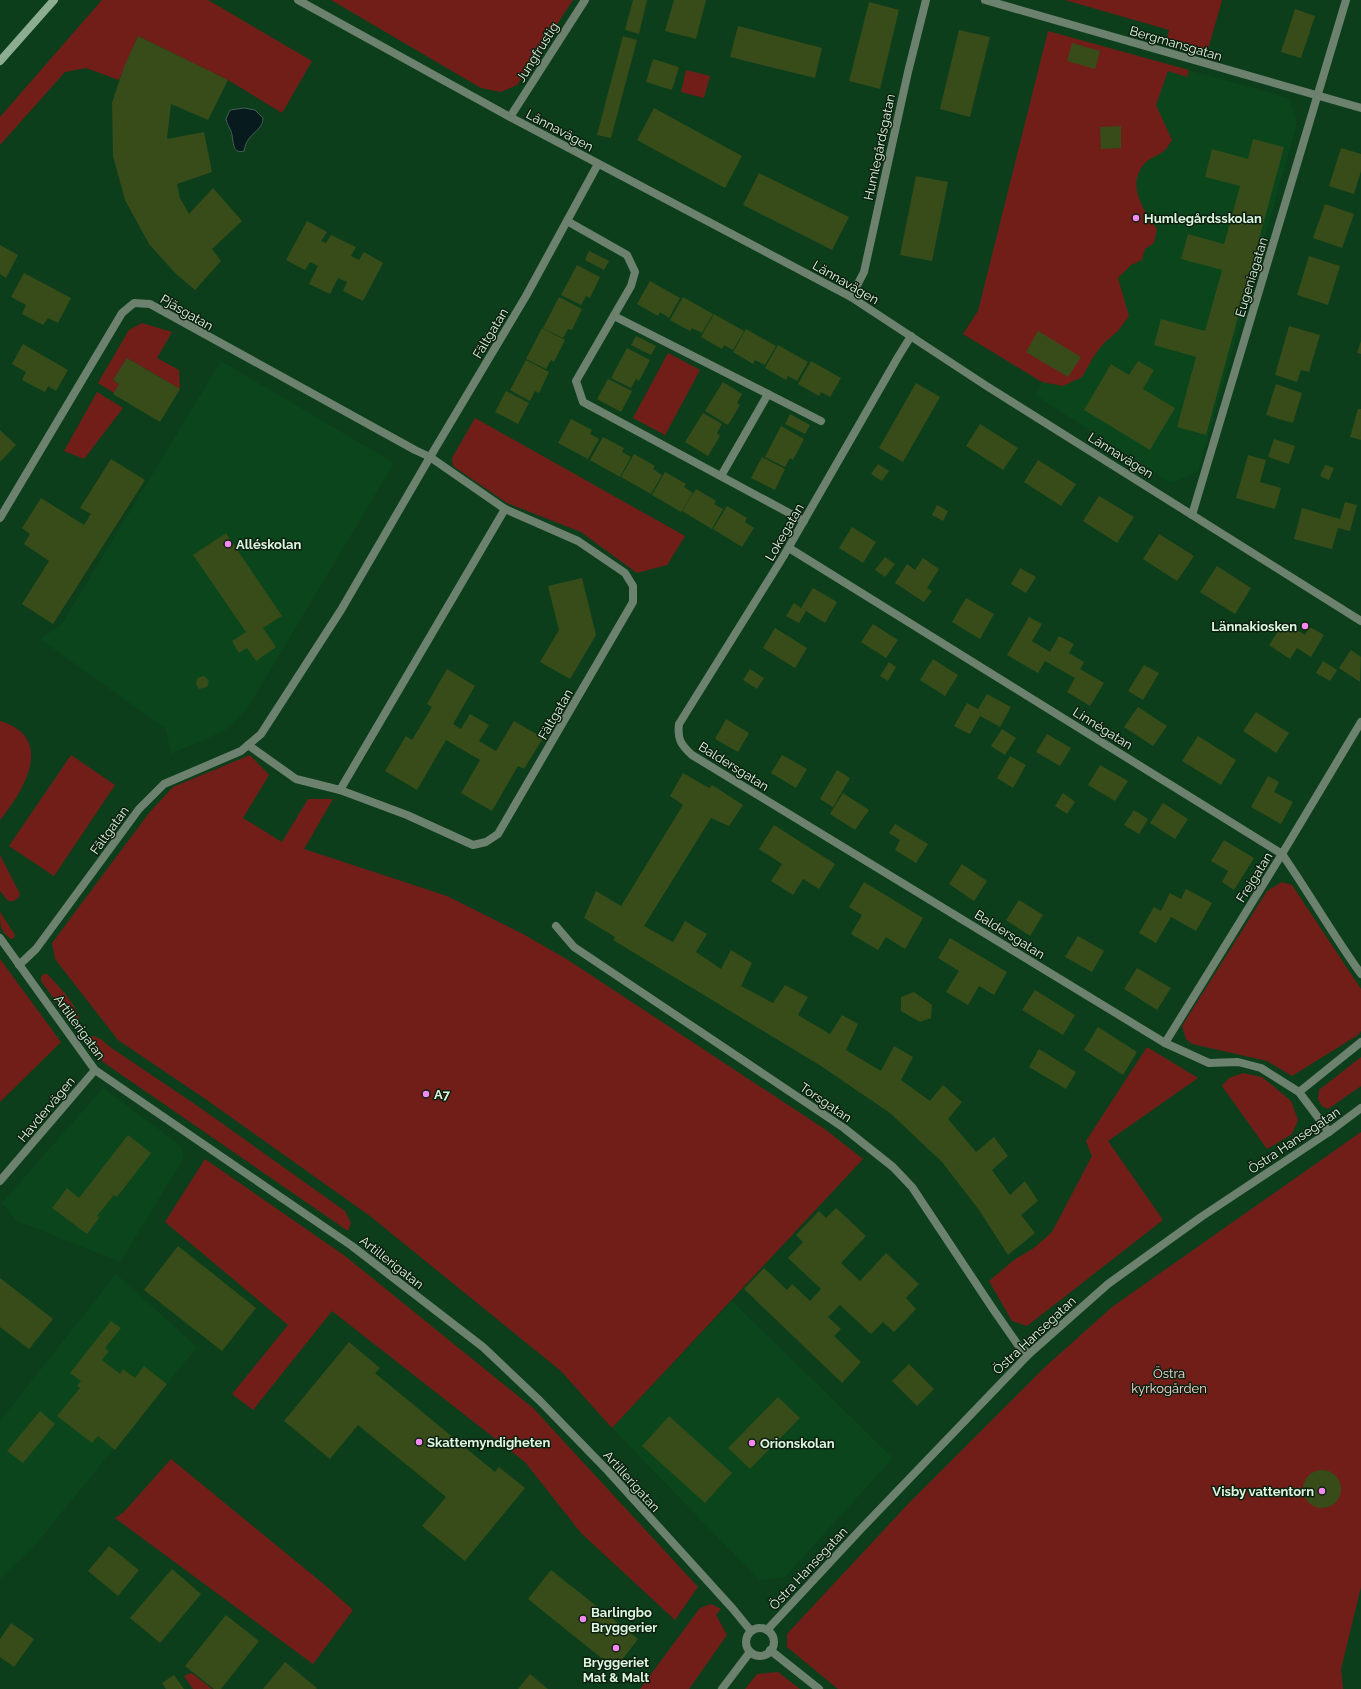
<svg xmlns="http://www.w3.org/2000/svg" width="1361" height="1689" font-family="Raleway,sans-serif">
<rect width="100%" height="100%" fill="#0d3e1b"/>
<g fill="#0a451c">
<polygon points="1048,31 1289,98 1297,124 1198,472 1171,483 1035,395 1042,382 963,334 978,311"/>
<polygon points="221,361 394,463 246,711 224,731 171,754 166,729 40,639 61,625"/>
<polygon points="103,1088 180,1145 184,1158 120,1262 17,1221 2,1203"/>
<polygon points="116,1274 197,1347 35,1545 0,1579 0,1421"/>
<polygon points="732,1301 893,1458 785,1577 759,1580 612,1428"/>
</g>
<g fill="#721e18">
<polygon points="102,0 208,0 312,61 282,113 228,80 138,36 119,80 86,68 65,72 0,145 0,117"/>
<polygon points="331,0 573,0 517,85 501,92 481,88"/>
<polygon points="1065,0 1222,0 1207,53 1166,43 1169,30"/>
<path d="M1048,31L1189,70L1187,77L1168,71L1156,105L1172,140C1170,143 1168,147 1165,150C1160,155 1152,157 1146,162C1125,184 1143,210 1157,229L1154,243L1145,249L1142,260L1131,265L1118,278L1129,316L1118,331L1104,343L1094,356L1082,377L1063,386L1042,382L963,334L978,311Z"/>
<polygon points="686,70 710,76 704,98 681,92"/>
<polygon points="142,323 172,332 157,358 179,370 180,389 127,358 113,380 119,384 114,393 98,383 129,330"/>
<polygon points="668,353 700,370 665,435 633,418"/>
<polygon points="97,392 123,408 84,459 64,451"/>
<polygon points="475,418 685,536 667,565 637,573 581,532 507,503 453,466 452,458"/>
<path d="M0,721C56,738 24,790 0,820Z"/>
<polygon points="71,755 115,785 54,876 9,846"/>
<polygon points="250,755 269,775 243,818 282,842 308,799 333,799 304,849 447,896 523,934 568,960 826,1130 863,1159 612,1428 561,1371 370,1216 204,1098 118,1040 55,959 52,943 149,813 173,787"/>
<polygon points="0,855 20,894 19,897 14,901 8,901 0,891"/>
<polygon points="1282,882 1292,885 1361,989 1361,1031 1358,1035 1292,1076 1267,1061 1192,1044 1186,1039 1182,1026 1267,891"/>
<path d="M0,912L15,935L14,938L11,939C0,932 0,924 0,912Z"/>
<polygon points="0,959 61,1042 0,1102"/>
<path d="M44,974H47C57,984 80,1008 79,1021L75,1024L70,1021L41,981V977Z"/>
<polygon points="94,1036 102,1040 110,1047 199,1107 345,1211 351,1223 348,1231 103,1062 85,1037"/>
<polygon points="1147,1047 1198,1078 1108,1141 1163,1220 1027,1326 1012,1321 989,1281 1014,1260 1034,1248 1052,1232 1092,1156 1086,1141"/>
<polygon points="1361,1057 1361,1086 1328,1109 1322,1106 1318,1099 1319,1090"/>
<polygon points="1243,1073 1262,1077 1291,1101 1298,1120 1292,1134 1267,1149 1222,1086 1229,1078"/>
<polygon points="1361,1132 1361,1587 1341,1669 1343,1689 838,1689 787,1647 787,1634 909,1503 1044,1368 1112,1307"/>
<polygon points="205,1159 345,1256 533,1408 698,1587 675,1620 581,1533 525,1462 332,1311 253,1410 232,1394 288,1325 165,1222"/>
<polygon points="171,1459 326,1586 353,1610 313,1664 115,1518 123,1513"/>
<polygon points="711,1604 721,1609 716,1615 727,1635 689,1689 640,1689 700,1608"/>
<polygon points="778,1672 800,1689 745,1689 757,1674"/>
<polygon points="191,1673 193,1674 212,1689 193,1689 184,1676"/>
</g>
<path fill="#071b1e" stroke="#475d58" d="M244,108L255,110L263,118C263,132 247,132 244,151C231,155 234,139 231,131C229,127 227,124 226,119L230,110Z"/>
<g fill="#374c19">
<polygon points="633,0 647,0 639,34 625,30"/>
<polygon points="674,0 706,0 696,39 665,31"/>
<polygon points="869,2 899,10 880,89 849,81"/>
<polygon points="1295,9 1315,16 1301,58 1281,52"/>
<polygon points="738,26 822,48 815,78 730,57"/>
<polygon points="959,30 990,37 970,117 940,109"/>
<polygon points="138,36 228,80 208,120 171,104 167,139 204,132 212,172 177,184 180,198 189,214 213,188 242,221 212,249 221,261 195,290 175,273 149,244 125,200 113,156 112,103 124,67"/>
<polygon points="623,36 637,40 611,138 597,135"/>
<polygon points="1072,43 1100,51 1095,69 1067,61"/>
<polygon points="653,59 679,67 672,90 646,82"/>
<polygon points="654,108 742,156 725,188 637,140"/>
<polygon points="1121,126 1121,148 1101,149 1100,127"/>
<polygon points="1253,139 1284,147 1206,435 1177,427 1196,357 1154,345 1161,319 1205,331 1222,270 1181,259 1188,234 1224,244 1240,186 1205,177 1212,149 1248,159"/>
<polygon points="1341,148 1361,154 1361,171 1354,194 1329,186"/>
<polygon points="759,173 849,217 832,250 743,205"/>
<polygon points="916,176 948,182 932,261 900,255"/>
<polygon points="1325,204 1354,214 1342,248 1313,238"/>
<polygon points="307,221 327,232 321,241 326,243 331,235 356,247 351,256 359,260 364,252 383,263 363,301 343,291 347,282 338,278 330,294 309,284 318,266 310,262 305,270 286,260"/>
<polygon points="0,245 18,255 6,278 0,274"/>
<polygon points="589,251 609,261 604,270 585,260"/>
<polygon points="1309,256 1340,266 1328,305 1297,295"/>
<polygon points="577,265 600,277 590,298 586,296 581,305 561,295"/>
<polygon points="24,273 71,298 58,323 48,318 43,325 22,314 26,305 11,297"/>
<polygon points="650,281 680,298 669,318 660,312 658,316 637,304"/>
<polygon points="559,297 582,309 572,330 568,329 563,338 543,328"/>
<polygon points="683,297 713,314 702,333 692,328 690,331 670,320"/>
<polygon points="714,314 744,331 733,350 724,345 722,349 701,337"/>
<polygon points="1289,326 1320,335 1309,372 1301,370 1297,382 1275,375"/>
<polygon points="542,328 565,340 554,362 551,360 546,369 526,359"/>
<polygon points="746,329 776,346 765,365 755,360 753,364 733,352"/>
<polygon points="1038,331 1081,357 1068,377 1026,352"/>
<polygon points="636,336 656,346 651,355 631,345"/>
<polygon points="1361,341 1361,354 1357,353"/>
<polygon points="23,344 68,370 56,391 48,386 45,392 22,380 26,372 12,364"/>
<polygon points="778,345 808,362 797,381 788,376 786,380 765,368"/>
<polygon points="627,348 650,360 639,381 636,379 631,388 611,378"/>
<polygon points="127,358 180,389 160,422 113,394 119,384 113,380"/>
<polygon points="526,360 549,372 539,393 535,391 530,401 510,390"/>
<polygon points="811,361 841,378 830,397 821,392 819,396 798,384"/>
<polygon points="1138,361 1154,370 1143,389 1175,408 1150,450 1084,410 1111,364 1129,375"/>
<polygon points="608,379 632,391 621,412 597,399"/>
<polygon points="723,382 742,394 737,403 740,405 728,425 705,411"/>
<polygon points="916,383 940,397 903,462 879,448"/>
<polygon points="1276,384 1302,393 1293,423 1266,415"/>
<polygon points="506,391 529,403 518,424 495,412"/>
<polygon points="1358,409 1361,409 1361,440 1350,437"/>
<polygon points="703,413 722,424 717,433 720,436 708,456 685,442"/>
<polygon points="790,414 810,425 805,434 785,424"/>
<polygon points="571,419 592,430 590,434 599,439 588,459 558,443"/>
<polygon points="980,424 1018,448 1003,470 966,446"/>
<polygon points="781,426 804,439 793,460 790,458 785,467 765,457"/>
<polygon points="0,430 16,445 0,462"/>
<polygon points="603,437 624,448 622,452 631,457 620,477 590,460"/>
<polygon points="1274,439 1295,446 1289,464 1268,457"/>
<polygon points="634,454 655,466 653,469 662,475 651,494 621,477"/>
<polygon points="1248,455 1266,460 1260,482 1281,488 1275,509 1236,498"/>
<polygon points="762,457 785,469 775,490 751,478"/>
<polygon points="111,459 145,480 53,624 22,604 49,561 24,544 30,534 22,528 41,498 84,525 91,514 80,508"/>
<polygon points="1038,460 1076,484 1061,506 1024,482"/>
<polygon points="878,464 889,471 882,481 871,474"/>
<polygon points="1325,465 1334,468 1329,480 1320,476"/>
<polygon points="665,472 686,484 684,487 693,493 681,512 652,495"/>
<polygon points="696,489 716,501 714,504 723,509 712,529 682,511"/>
<polygon points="1099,496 1134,517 1117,543 1083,521"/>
<polygon points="1345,502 1357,505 1350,531 1338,528 1332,549 1294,539 1302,508 1340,519"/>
<polygon points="937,505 948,511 943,521 932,515"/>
<polygon points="727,506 747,518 745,522 754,528 742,547 713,529"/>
<polygon points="852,527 876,542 863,563 839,548"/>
<polygon points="226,533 282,616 263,628 276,647 256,661 247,648 239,653 232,641 246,632 193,555"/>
<polygon points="1159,534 1194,556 1177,581 1143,559"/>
<polygon points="885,557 895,564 885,577 875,570"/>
<polygon points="923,558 939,569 927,588 932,591 924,602 895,583 907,564 915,570"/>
<polygon points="1217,566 1251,588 1235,614 1200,592"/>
<polygon points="1020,568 1036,577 1026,593 1011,584"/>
<polygon points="582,578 596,635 570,679 540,662 559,630 548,586"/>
<polygon points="813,588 837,602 825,623 806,611 799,623 786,616 794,603 801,608"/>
<polygon points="966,598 994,614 980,639 952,622"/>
<polygon points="1029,617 1042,624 1032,641 1050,652 1059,636 1074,644 1069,653 1084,662 1080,669 1104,683 1090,706 1067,692 1075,678 1045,661 1038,673 1007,655"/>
<polygon points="1284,622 1305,635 1310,627 1324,635 1311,657 1297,648 1290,659 1269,645"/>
<polygon points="873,624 898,640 886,658 861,642"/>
<polygon points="775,628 807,648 795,668 763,648"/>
<polygon points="1351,650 1361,657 1360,682 1339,668"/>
<polygon points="933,659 958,675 945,696 920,680"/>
<polygon points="1323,661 1337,670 1330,681 1316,673"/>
<polygon points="889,662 896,667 888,681 880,676"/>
<polygon points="1144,665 1159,673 1143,700 1128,691"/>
<polygon points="447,669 475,686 453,724 461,729 470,714 489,725 479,741 496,751 514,721 543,738 524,769 518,766 492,811 461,793 480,760 446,740 417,790 385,771 406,736 412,740 432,707 427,704"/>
<polygon points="750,669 764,678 757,689 743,680"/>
<polygon points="204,676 209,681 207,687 199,689 196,684 197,678"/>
<polygon points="987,694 1011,707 1000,727 980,716 970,734 954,726 967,703 978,709"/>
<polygon points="1138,707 1167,726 1153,746 1124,727"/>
<polygon points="1256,712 1289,733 1276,753 1243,731"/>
<polygon points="726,719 749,733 738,752 715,739"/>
<polygon points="1002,729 1016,738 1005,755 991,746"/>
<polygon points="1047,734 1071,748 1060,766 1036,752"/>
<polygon points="1198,736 1236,760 1221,785 1182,761"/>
<polygon points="782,755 807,769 796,788 771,773"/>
<polygon points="1010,756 1026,765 1013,788 997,778"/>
<polygon points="1100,765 1128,781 1115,801 1088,785"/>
<polygon points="837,770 850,778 833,807 820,799"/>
<polygon points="683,773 709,788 712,785 743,805 729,826 711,818 644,926 673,942 685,921 707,934 696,952 721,969 731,950 752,963 741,986 773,1003 785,985 808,997 798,1015 830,1034 842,1015 858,1024 846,1050 881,1071 894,1046 913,1057 901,1080 930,1101 943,1085 962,1102 948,1119 976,1152 994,1137 1008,1156 992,1170 1010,1195 1025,1181 1038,1201 1021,1215 1035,1233 1008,1255 979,1210 942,1162 890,1113 821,1066 613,940 615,937 584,918 596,891 621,906 683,805 670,796"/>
<polygon points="1268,776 1279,782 1274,792 1293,802 1281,824 1251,807"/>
<polygon points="843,793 869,810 855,830 830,814"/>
<polygon points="1063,793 1075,802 1067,814 1055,806"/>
<polygon points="1163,803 1188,819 1175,839 1150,823"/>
<polygon points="1134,810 1148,819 1139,834 1124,825"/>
<polygon points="895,824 928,844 916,863 895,850 900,840 889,833"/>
<polygon points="774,825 835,864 819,889 803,879 793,895 771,881 782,864 759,849"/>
<polygon points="1224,840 1254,858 1234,890 1222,882 1228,871 1211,861"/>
<polygon points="962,864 987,881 974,901 949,884"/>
<polygon points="864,882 923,918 905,949 886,937 878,950 851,934 862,915 849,907"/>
<polygon points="1186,889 1212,903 1196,931 1171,917 1156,943 1139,933 1154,907 1161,911 1170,893 1181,899"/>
<polygon points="1019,900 1043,915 1030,936 1006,920"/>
<polygon points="1078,936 1104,951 1092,972 1065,957"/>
<polygon points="950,938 1007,972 994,995 979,986 968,1005 946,992 959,971 938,958"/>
<polygon points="1137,968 1171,988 1157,1010 1124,989"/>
<polygon points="1035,990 1075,1015 1063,1035 1022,1010"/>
<polygon points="914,992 932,1005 931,1018 920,1022 901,1011 901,997"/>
<polygon points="1098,1027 1137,1052 1123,1075 1084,1050"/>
<polygon points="1039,1049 1076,1072 1066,1089 1029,1067"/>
<polygon points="128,1135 151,1153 117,1197 114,1195 97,1216 100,1217 87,1234 52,1208 67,1188 79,1198"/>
<polygon points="836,1208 866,1236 841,1263 860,1281 886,1253 919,1284 906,1298 916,1309 894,1332 883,1322 871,1334 840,1305 828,1317 841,1329 834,1336 861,1362 842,1383 744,1289 764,1268 787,1290 792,1284 810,1301 821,1289 788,1258 803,1242 796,1235 819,1211 826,1218"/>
<polygon points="178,1246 256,1308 222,1351 144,1290"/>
<polygon points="0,1278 53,1319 29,1349 0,1327"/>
<polygon points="111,1321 121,1328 105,1348 109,1351 102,1360 120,1374 123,1369 135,1378 144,1366 167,1384 115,1450 98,1436 92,1443 57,1416 80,1388 77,1386 81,1381 70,1373"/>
<polygon points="349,1342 380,1368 375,1373 495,1472 499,1467 525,1488 465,1561 422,1526 446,1497 358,1425 330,1459 284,1421"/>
<polygon points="909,1364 934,1389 917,1406 892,1381"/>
<polygon points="778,1397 800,1418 750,1469 728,1448"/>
<polygon points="40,1411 55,1424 23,1463 7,1451"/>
<polygon points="669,1416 732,1473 705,1503 642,1446"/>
<circle cx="1322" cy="1489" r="19"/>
<polygon points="109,1546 139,1570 118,1596 88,1571"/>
<polygon points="172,1569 201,1594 160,1643 130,1618"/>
<polygon points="551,1570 638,1639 615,1669 528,1599"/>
<polygon points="226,1615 259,1641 221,1689 214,1689 185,1666"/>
<polygon points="11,1623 34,1639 14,1667 0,1657 0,1639"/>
<polygon points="285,1662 317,1688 316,1689 263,1689"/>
<polygon points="530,1674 548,1689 518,1689"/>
<polygon points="174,1675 184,1689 166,1689 162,1683"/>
</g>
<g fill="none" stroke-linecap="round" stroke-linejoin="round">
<g stroke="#6d816f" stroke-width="8">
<polyline points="298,0 510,117 851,297 985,385 1361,621"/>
<polyline points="985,0 1361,108"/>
<polyline points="510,117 585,0"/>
<polyline points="567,221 627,255 635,272 631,286 576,381 583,402 804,521"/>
<polyline points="851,297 864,272 908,72 926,0"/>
<polyline points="614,316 821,421"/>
<path d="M911,336L898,357L783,557L679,724C677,739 681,745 692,755L1165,1043L1209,1063L1238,1062L1261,1068L1299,1092L1329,1132"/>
<polyline points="721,476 768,394"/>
<polyline points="1192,515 1346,0"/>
<polyline points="0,518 122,313 134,303 150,304 415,450 430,457 505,509 578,541 625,573 633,586 633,602 498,834 486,842 473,845 407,815 340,790 296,779 248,745"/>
<path d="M789,548L1282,854C1309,893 1333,935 1361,974"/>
<polyline points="340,790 505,509"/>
<polyline points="556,926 574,947 844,1128 893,1167 912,1187 993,1309 1018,1345 1029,1354"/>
<polyline points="0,938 95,1070 352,1246 483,1347 540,1401 607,1470 733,1609 751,1631"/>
<polyline points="19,965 36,949 139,809 164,784 241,751 261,734 341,610 430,457 526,296 598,164"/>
<polyline points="1165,1043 1282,854 1361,722"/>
<polyline points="1299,1092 1361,1042"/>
<polyline points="0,1181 95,1070"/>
<circle cx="760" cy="1642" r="14"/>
<polyline points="767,1630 860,1530 1029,1354 1108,1284 1201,1217 1329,1132 1361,1108"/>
<polyline points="770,1650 819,1689"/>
<polyline points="722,1689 750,1652"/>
</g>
<polyline stroke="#8cad91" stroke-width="8" points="0,61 54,0"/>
</g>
<g fill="#f489f0" stroke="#0d2010" stroke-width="1.5">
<circle cx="1136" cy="218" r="4"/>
<circle cx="228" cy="544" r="4"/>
<circle cx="1305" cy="626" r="4"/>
<circle cx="426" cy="1094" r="4"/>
<circle cx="419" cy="1442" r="4"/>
<circle cx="752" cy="1443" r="4"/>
<circle cx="1322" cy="1491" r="4"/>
<circle cx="583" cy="1619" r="4"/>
<circle cx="616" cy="1648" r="4"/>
</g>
<g text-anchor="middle" stroke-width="3" stroke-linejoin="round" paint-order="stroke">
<g font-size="13" fill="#ddf6df" stroke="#0d2010">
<text transform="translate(1176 43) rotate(16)" y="5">Bergmansgatan</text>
<text transform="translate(537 52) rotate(-58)" y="5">Jungfrustig</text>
<text transform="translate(560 130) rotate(28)" y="5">Lännavägen</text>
<text transform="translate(879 147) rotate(-78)" y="5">Humlegårdsgatan</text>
<text transform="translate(1251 277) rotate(-73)" y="5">Eugeniagatan</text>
<text transform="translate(846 282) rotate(30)" y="5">Lännavägen</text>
<text transform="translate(187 312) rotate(30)" y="5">Pjäsgatan</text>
<text transform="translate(490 333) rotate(-59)" y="5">Fältgatan</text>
<text transform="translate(1121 455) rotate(32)" y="5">Lännavägen</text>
<text transform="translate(784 532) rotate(-60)" y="5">Lokegatan</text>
<text transform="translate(555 714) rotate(-60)" y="5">Fältgatan</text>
<text transform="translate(1103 728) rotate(32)" y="5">Linnégatan</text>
<text transform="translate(734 766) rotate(32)" y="5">Baldersgatan</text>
<text transform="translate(109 830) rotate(-54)" y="5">Fältgatan</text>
<text transform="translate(1254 877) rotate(-58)" y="5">Frejgatan</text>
<text transform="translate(1010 934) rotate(32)" y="5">Baldersgatan</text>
<text transform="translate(80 1027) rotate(54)" y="5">Artillerigatan</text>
<text transform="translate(826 1102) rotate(34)" y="5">Torsgatan</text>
<text transform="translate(46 1109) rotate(-50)" y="5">Havdervägen</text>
<text transform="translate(1294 1140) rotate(-34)" y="5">Östra Hansegatan</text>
<text transform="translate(392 1262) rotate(38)" y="5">Artillerigatan</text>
<text transform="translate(1034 1335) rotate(-43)" y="5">Östra Hansegatan</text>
<text transform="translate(632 1481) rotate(48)" y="5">Artillerigatan</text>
<text transform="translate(808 1568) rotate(-47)" y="5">Östra Hansegatan</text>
</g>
<g font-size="13" font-weight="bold" fill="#ddf6df" stroke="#0d2010" text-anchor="start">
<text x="1144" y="223">Humlegårdsskolan</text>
<text x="236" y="549">Alléskolan</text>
<text x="1297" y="631" text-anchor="end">Lännakiosken</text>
<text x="434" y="1099">A7</text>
<text x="427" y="1447">Skattemyndigheten</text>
<text x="760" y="1448">Orionskolan</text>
<text x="1314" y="1496" text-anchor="end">Visby vattentorn</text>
<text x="591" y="1617">Barlingbo<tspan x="591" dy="15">Bryggerier</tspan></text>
<text x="616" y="1667" text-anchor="middle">Bryggeriet<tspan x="616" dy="15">Mat &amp; Malt</tspan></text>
</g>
<g font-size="13" fill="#f5d9d5" stroke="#0d2010">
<text x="1169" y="1378">Östra<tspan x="1169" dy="15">kyrkogården</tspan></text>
</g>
</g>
</svg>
